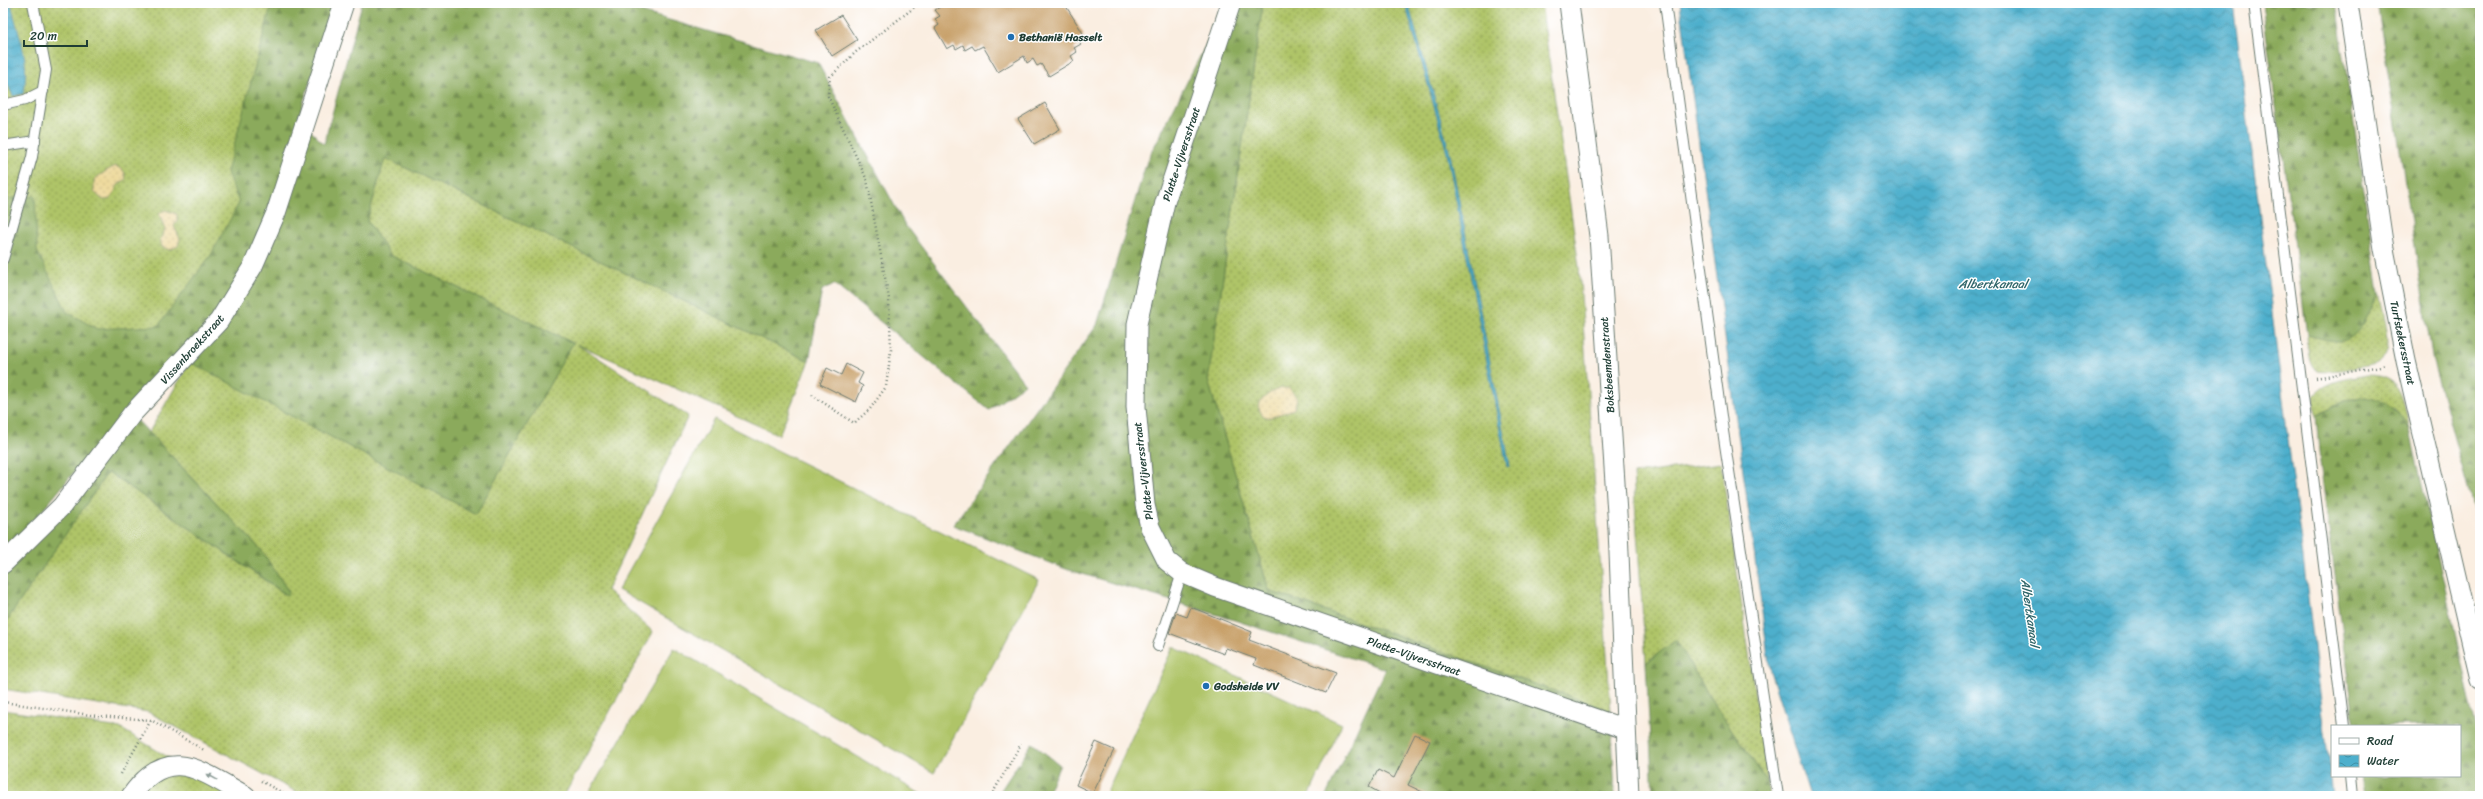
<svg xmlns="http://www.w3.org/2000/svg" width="2483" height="799" font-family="Sriracha,sans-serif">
<defs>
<pattern id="grass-dots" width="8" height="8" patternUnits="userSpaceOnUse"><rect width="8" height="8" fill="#afc468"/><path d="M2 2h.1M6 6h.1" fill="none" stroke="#8ea056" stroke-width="1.8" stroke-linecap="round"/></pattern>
<pattern id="forest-firs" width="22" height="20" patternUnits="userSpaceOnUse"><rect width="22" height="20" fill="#8baa5c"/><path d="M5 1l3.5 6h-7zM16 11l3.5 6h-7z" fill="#718c4d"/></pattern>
<pattern id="sand-dots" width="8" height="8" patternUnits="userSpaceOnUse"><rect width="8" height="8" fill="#eeda9e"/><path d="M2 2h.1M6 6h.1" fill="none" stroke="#ccbc89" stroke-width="1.8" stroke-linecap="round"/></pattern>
<pattern id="water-waves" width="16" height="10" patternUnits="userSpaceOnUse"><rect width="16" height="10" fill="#4dafcc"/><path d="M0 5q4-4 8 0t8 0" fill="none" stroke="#3f90a6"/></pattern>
</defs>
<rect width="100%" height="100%" fill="#fff"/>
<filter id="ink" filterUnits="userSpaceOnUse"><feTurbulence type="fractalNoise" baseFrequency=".025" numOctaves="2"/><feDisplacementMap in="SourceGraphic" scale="8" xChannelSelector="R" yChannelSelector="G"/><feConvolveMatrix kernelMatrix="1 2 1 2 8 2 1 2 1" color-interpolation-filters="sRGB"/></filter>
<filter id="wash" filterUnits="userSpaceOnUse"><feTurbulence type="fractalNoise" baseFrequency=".012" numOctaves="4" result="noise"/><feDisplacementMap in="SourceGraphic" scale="16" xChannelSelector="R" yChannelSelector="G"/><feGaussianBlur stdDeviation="0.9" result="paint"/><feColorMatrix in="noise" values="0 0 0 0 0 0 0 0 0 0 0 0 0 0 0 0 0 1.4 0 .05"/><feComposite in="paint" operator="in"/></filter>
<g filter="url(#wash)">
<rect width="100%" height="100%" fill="#faeee1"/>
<g fill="url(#grass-dots)" stroke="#67804e">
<polygon points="3,3 337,3 297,118 134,394 3,379"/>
<polygon points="1263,3 1541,3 1579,267 1611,711 1269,591 1208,380"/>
<polygon points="385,158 809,361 779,435 577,344 688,416 607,590 653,632 564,796 304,796 148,712 3,689 3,626 108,472 286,595 289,592 261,550 149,432 190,362 476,514 573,343 390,255 367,221"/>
<path d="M2379,293C2382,306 2391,339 2387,351C2385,356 2379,362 2374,364C2364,367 2321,375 2314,368C2307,360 2308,345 2307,335L2340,341L2362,325Z"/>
<path d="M2367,375C2403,375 2403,402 2410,431L2395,409L2365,396L2345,401L2316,416L2314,396C2327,380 2347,379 2367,375Z"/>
<polygon points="1721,463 1768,783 1710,698 1676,640 1646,663 1633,474"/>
<polygon points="3,710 120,728 232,796 3,796"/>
</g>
<g fill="url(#forest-firs)" stroke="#557448">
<polygon points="272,3 337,3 298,118 324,144 362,3 610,3 818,63 905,225 1025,384 989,410 834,284 822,290 809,361 385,158 367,221 390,255 573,343 476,514 190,362 131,403 43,510 3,554 3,199 35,196 37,251 67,312 97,329 158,326 211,255 239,203 227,172"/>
<polygon points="1227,3 1263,3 1208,380 1269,591 1611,711 1615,796 1326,796 1385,669 1228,618 1066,569 953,525 1097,325 1147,161"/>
<path d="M2262,3H2336L2379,293C2371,308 2360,342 2338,341C2328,341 2317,337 2307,335Z"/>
<polygon points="2377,3 2480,3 2480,533 2433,362"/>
<path d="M2365,396C2391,402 2396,409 2410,431L2480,745V796H2364L2361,776H2460V726H2355L2320,462L2316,416L2345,401Z"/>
<polygon points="134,417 261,550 289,592 287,595 108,472 3,626 3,573"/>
<polygon points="1676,640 1710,698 1768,783 1770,796 1653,796 1646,663"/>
<polygon points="1032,743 1060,765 1046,796 997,796"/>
</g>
<g fill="url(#sand-dots)" stroke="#868c69">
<path d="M116,166L124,171L126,179L118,185L111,199L103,200L94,192V180C96,177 112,167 116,166Z"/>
<polygon points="165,210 177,214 177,221 174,226 180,239 178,246 170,250 162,247 160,240 165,229 159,214"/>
<path d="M1289,388L1297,398L1294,409L1269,418L1262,415L1258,406C1264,395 1276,387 1289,388Z"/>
</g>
<g fill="#afc468" stroke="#67804e">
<polygon points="714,419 1039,580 934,773 618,590"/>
<polygon points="1173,647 1342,724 1309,796 1105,796"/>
<polygon points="674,648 924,796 587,796"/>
</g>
<g fill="url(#water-waves)" stroke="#367680">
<path d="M3,3H11C18,37 31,59 23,94L13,96L3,73Z"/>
<polygon points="1405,3 1408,3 1450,153 1510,466 1507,467 1447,153"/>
<polygon points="1680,3 2233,3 2333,796 1810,796 1770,671"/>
</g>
<g id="blocks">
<g fill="#c8a069">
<polygon points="947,3 1064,3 1084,35 1078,39 1081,44 1074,48 1077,52 1071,56 1074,61 1049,76 1041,64 1037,66 1033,59 1027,63 1024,56 998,72 983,46 975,50 972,46 965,50 963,45 956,49 954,45 947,49 935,28 939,25 935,19 940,16 935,10"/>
<polygon points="841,15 857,40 832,56 816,30"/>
<polygon points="1045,103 1060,129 1034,144 1018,119"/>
<polygon points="846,364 863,373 858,383 863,386 856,402 820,384 827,368 841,375"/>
<polygon points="1191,607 1252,632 1249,640 1336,673 1326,693 1254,665 1256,659 1226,648 1224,654 1169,633 1176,613 1187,617"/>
<polygon points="1415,734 1430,741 1408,785 1431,796 1385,796 1369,787 1378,770 1394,778"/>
<polygon points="1096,742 1114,750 1093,793 1076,785"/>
</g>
</g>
</g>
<g filter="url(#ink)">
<use href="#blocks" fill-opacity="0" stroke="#6c7b71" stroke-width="1"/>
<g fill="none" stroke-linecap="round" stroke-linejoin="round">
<defs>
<g id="lane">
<polyline points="1665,3 1723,431 1778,796"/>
<polyline points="2254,3 2344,726"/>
<polyline points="3,105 25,100 43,91"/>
<polyline points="3,146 35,141"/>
<polyline points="3,259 32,157 46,70 33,3"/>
<polyline points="1158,646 1182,573"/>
<polyline points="2350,776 2352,796"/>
</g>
<g id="street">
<polyline points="1231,3 1165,202 1137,324 1136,407 1145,505 1150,527 1167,561 1182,573 1215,587 1625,729"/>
<polyline points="1569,3 1599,236 1618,529 1629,796"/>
<polyline points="2348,3 2384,249 2406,361 2480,679"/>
<polyline points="3,564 62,506 132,414 219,321 253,266 276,213 344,3"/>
<path d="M131,796C169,742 202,772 246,796"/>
</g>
</defs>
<use href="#lane" stroke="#6c7b71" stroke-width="12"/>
<use href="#street" stroke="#6c7b71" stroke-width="21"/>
<g stroke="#6c7b71" stroke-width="2.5" stroke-dasharray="1 3" stroke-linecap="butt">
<polyline points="2316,378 2386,365"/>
<polyline points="812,395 854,423 870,409 886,387 891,350 889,299 867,180 828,96 830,77 856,52 920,3"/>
<polyline points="3,702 97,716 151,720 204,750"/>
<polyline points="121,774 151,720"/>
<polyline points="261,781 288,796"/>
<polyline points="991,796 1021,744"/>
</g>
<use href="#lane" stroke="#fff" stroke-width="10"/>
<use href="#street" stroke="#fff" stroke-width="19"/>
</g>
<defs><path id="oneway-solid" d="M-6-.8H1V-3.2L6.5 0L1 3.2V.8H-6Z"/></defs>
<use fill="#8f9e9a" href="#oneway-solid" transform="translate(212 777) rotate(-151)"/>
</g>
<g fill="#1f6fb2" stroke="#fff" stroke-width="1.5">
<circle cx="1011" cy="37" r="4"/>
<circle cx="1206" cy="686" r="4"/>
</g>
<g text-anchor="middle" stroke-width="3" stroke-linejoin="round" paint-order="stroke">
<g font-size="11" font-weight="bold" fill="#1f3d34" stroke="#fff" text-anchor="start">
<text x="1019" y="41">Bethanië Hasselt</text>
<text x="1214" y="690">Godsheide VV</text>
</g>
<g font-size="11" fill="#1f3d34" stroke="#fff">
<text transform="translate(1181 154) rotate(-72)" y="4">Platte-Vijversstraat</text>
<text transform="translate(2403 343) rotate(78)" y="4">Turfstekersstraat</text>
<text transform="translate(192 349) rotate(-48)" y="4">Vissenbroekstraat</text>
<text transform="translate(1607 365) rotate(-94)" y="4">Boksbeemdenstraat</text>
<text transform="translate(1143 471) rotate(-97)" y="4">Platte-Vijversstraat</text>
<text transform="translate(1414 656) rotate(19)" y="4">Platte-Vijversstraat</text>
</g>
<g font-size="12" font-style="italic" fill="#2f6569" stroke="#fff">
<text x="1993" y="288">Albertkanaal</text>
<text transform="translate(2030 613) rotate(82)" y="4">Albertkanaal</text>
</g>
</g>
<rect width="2483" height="799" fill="none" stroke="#fff" stroke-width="16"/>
<rect x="2331" y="725" width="130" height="52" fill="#ffffff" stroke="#a5b1ae"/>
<rect x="2339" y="738" width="20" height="6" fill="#ffffff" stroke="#a5b1ae"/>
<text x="2367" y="745" font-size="12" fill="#1f3d34">Road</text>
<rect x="2339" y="755" width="20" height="12" fill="url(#water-waves)" stroke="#a5b1ae"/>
<text x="2367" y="765" font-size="12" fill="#1f3d34">Water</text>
<path d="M24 40v6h63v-6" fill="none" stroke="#1f3d34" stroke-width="2"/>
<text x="30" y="40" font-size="12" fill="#1f3d34" stroke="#ffffff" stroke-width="3" paint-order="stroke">20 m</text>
</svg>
